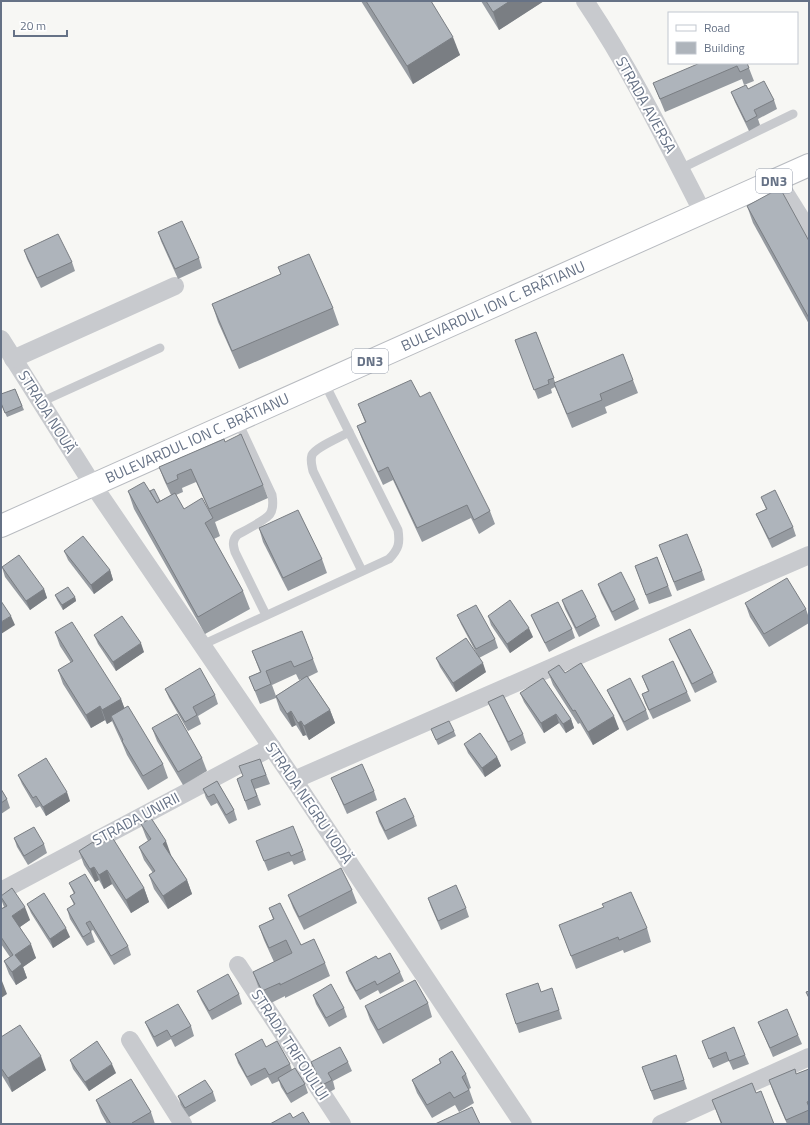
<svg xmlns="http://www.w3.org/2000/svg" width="810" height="1125" font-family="'Titillium Web',sans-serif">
<rect width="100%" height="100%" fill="#f7f7f4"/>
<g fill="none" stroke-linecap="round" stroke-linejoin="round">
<defs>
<g id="primary">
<path id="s1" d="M1,526L809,165"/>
</g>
</defs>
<use href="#primary" stroke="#b8bbc0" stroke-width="24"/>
<g stroke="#c8cace" stroke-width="9">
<polyline points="680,169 793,114"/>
<polyline points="41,402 160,348"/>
<path d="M237,420L272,495C273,501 274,508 270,514C266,520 244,531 237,535C232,541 233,545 235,552L266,615"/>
<path d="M349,432C341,437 316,447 312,455C310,461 312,466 313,471L362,571"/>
<path d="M202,645L389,559C399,549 400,543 398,530L324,382"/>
</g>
<g stroke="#c8cace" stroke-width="18">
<path d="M585,1C630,68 666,141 703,213"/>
<polyline points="777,180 809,231"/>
<polyline points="1,339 93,485 294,780 523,1124"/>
<polyline points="13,359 175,286"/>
<polyline points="294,780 809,555"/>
<polyline points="1,891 272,747"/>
<polyline points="238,965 342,1124"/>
<polyline points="130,1040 183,1124"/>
<polyline points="661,1124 809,1057"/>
</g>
<use href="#primary" stroke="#fff" stroke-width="22"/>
</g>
<g fill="#969ba1" fill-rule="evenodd">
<polygon points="361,1 431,1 460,55 413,84"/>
<polygon points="481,1 544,1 499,30"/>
<polygon points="747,63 754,81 744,85 742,79 665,112 653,83"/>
<polygon points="748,89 774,100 777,109 758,119 760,125 749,131 735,102 731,92"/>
<polygon points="747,206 809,241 809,324 753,223"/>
<polygon points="158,232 199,258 202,268 178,279 161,241"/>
<polygon points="24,250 72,262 75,271 41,288 27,259"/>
<polygon points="278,267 333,308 339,325 239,369 218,322 212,304 281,274"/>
<polygon points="536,332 555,382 633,380 638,393 605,407 607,413 572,428 555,387 551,389 552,393 538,399 515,340"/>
<polygon points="15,389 24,410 7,417 1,404"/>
<polygon points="420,397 490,511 495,524 479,534 471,518 422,542 393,480 383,485 362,439 357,426 365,422 358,404"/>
<path d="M225,442L263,485L268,498L215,522L220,536L214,539L243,591L250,609L205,634L134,509L128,491H150L160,501L171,495L164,480L159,467ZM196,482L209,510L184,509L176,495L183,492L182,488Z"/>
<polygon points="761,497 793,527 796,536 772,548 760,523 756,514 766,509"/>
<polygon points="259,528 322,559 327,573 288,591 263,542"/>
<polygon points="659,545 702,571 705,580 677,591"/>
<polygon points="64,551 110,570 113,580 94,594 68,560"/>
<polygon points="657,557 672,596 649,604 635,566"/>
<polygon points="2,567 44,589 47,598 30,610 5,577"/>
<polygon points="598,584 635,600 639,609 615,621 601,593"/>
<polygon points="55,595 75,597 76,601 63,610 57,600"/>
<polygon points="562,600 596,617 600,626 579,637 565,609"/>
<polygon points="745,603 806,609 809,618 809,623 769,647 750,617"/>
<polygon points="457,615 495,639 498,648 479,658 461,624"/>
<polygon points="531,615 572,629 575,638 549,652 535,624"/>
<polygon points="488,616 533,637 510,653 491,625"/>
<polygon points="55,632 121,699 124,708 163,764 168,778 148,790 127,755 122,743 116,730 112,721 107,724 105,720 91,728 63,684 58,670 71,663 60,646"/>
<polygon points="94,635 144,652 116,671 98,644"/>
<polygon points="669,639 713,673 717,682 695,693 673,648"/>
<path d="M252,651L313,659L318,672L308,677L330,710L335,723L309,740L306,735L303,736L296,725L292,727L280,710L276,698L260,704L249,677L260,672ZM296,674L299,680L302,679L276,696L272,685Z"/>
<polygon points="436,658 486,672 456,692 440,667"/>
<polygon points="548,672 565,673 619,729 593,745 580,723 578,724 553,685"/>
<polygon points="642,676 687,692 691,701 653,719 645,703 642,694 648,691"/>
<polygon points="165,689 215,695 218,704 198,716 201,724 188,731 169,698"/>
<polygon points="607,690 646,710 649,719 627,731 611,699"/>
<polygon points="520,693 571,719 574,728 566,733 559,723 544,733 524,702"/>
<polygon points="488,702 523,734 526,743 511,751 492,711"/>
<polygon points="152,728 202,758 207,771 183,785 157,741"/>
<polygon points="431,729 454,731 456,736 438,745"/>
<polygon points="464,744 497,757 501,766 485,777 468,753"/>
<polygon points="260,759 270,784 255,789 261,805 248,810 237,779 243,776"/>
<polygon points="18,775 70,801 46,816 40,806 36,808 22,784"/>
<polygon points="331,778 374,791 377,800 347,814"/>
<polygon points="217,781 234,810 237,820 229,824 217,803 211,806 206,798 203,789"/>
<polygon points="1,789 7,799 10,808 1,814"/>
<polygon points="376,812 414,817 417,826 388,840 379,822"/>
<polygon points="141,824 171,855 187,880 192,894 168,909 154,889 149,875 153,873 144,860 139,847 148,841 146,837"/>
<polygon points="14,838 44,844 47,853 28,865 17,847"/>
<polygon points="256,841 303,851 306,860 294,865 292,861 268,871"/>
<polygon points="96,847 144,888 149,902 131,913 112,884 104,889 99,880 95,882 84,865 79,851"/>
<polygon points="69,883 128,946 131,955 114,965 93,930 91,931 95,942 87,946 70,919 67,909 74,905 70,896 74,894"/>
<polygon points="352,890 357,903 304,930 293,908 288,895"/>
<polygon points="1,896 30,920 20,927 36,958 23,967 27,978 16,985 9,974 4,961 10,957 1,944 1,909 4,907 1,899"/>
<polygon points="428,898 466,908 469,917 441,930 431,907"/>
<polygon points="27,904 70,937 53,948 31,913"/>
<polygon points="269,908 301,945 325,963 330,976 285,998 285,996 267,1005 258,986 253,972 274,962 264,940 259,926 273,919"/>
<polygon points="559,925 647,928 651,942 624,953 623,950 576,969"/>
<polygon points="378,959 400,972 404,981 380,994 378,990 360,1000 349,981 346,972"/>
<polygon points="197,991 239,994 242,1004 212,1020 201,1000"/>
<polygon points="541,992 555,997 562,1019 519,1033 516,1024"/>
<polygon points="313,995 344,1008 347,1017 329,1027 316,1004"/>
<polygon points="428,1003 432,1017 383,1044 370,1020 365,1006"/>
<polygon points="145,1022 191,1026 194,1036 175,1047 171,1039 157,1047 149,1031"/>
<polygon points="758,1022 798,1035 802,1044 773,1057 762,1031"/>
<polygon points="1,1037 46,1070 12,1092 1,1074"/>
<polygon points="702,1041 745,1055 749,1064 733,1070 729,1061 713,1068"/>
<polygon points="266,1047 290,1064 292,1070 305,1084 308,1093 291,1103 281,1087 279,1081 272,1084 268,1077 251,1086 238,1063 235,1054"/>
<polygon points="676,1055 687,1089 654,1100 642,1067"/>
<polygon points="439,1059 466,1074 471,1088 469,1089 474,1103 459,1112 455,1105 432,1118 417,1093 412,1080 440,1063"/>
<polygon points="70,1060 116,1073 89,1091 73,1069"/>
<polygon points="311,1062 348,1062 352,1071 333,1081 335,1089 326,1094 314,1072"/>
<polygon points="809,1069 809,1124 787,1124 774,1094 769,1080 796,1074"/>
<polygon points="213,1092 216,1101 189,1117 181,1105 178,1096"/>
<polygon points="756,1093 774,1124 721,1124 712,1100"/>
<polygon points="96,1100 151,1112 155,1124 107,1124 101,1113"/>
</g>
<g fill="#7a7e83">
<polygon points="510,1 544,1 499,30 493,12"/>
<polygon points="453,37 460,55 413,84 407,66"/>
<polygon points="110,570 113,580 94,594 91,585"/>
<polygon points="44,589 47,598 30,610 26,601"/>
<polygon points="75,597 76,601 63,610 62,605"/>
<polygon points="11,616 15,625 1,634 1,622"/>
<polygon points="529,628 533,637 510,653 507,644"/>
<polygon points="141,643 144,652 116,671 113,662"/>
<polygon points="483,663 486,672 456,692 453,683"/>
<polygon points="121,699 126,712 111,716 112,721 107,724 102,710"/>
<polygon points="100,706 105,720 91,728 86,715"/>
<polygon points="330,710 335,723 309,740 304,726"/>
<polygon points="291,711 296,725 292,727 287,714"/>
<polygon points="556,714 559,723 544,733 541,723"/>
<polygon points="614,716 619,729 593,745 588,732"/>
<polygon points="571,719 574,728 566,733 563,724"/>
<polygon points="301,721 306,735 303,736 298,723"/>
<polygon points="497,757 501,766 485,777 482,768"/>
<polygon points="67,792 70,801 46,816 43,807"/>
<polygon points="166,841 171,855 168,857 163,844"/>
<polygon points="94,867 99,880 95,882 90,869"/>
<polygon points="107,870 112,884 104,889 99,875"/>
<polygon points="187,880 192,894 168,909 163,896"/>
<polygon points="144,888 149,902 131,913 126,900"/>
<polygon points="25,907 30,920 17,929 12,916"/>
<polygon points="66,928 70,937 53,948 50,939"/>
<polygon points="31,944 36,958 23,967 27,978 16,985 12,972 15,955"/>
<polygon points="1,981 2,981 7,994 1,998"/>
<polygon points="41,1056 46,1070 12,1092 8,1078"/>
<polygon points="112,1064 116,1073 89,1091 85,1082"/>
</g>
<g fill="#aeb4bb" stroke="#7a7e83">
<polygon points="366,1 431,1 453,37 407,66"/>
<polygon points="486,1 510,1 493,12"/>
<polygon points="700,63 747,63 749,68 740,72 737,66 660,99 653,83"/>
<polygon points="764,81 774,100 754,110 757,116 746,122 731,92 746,85 748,89"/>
<polygon points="780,188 809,241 809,318 747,206"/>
<polygon points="182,221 199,258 175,269 158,232"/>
<polygon points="58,234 72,262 37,278 24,250"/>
<polygon points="309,254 333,308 232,351 212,304 281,274 278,267"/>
<polygon points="536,332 554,378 548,380 549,384 534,390 515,340"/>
<polygon points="623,354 633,380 600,394 602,400 567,414 554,383"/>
<polygon points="411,380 420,397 430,392 490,511 474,520 467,505 417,528 388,467 378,472 357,426 366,422 358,404"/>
<polygon points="15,389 22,406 5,413 1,403 1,394"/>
<polygon points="241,434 263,485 209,509 191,469 177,475 178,479 167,484 159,467 224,439 225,442"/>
<polygon points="144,482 157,503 175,493 184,509 202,498 213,518 205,523 243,591 198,617 128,491"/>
<polygon points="154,489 160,501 157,503 150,491"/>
<polygon points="775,490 793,527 769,539 756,514 767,509 761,497"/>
<polygon points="298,510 322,559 283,578 259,528"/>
<polygon points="687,534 702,571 674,582 659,545"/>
<polygon points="83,536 110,570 91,585 64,551"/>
<polygon points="19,555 44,589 26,601 2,567"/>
<polygon points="657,557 668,586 646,595 635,566"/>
<polygon points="621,572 635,600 612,612 598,584"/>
<polygon points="787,578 806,609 764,634 745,603"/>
<polygon points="68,587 75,597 62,605 55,595"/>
<polygon points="582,590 596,617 576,628 562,600"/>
<polygon points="510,600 529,628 507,644 488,616"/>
<polygon points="1,601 11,616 1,622"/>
<polygon points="558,602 572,629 545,643 531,615"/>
<polygon points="476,605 495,639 476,649 457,615"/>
<polygon points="122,616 141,643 113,662 94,635"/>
<polygon points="72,622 121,699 102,710 100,706 86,715 58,670 73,661 55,632"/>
<polygon points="690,629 713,673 692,684 669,639"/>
<polygon points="302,631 313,659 294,667 291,661 266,671 271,684 255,691 249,677 261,672 252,651"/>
<polygon points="466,638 483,663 453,683 436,658"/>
<polygon points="673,661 687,692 649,710 642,694 649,691 642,676"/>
<polygon points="581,663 614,716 588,732 575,710 573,711 548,672 559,665 565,673"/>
<polygon points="200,668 215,695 193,707 197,715 185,722 165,689"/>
<polygon points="307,676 330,710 304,726 301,721 298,723 291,711 287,714 276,696"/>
<polygon points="543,678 571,719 563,724 556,714 541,723 520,693"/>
<polygon points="630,678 646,710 624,722 607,690"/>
<polygon points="503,695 523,734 508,742 488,702"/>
<polygon points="128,706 163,764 143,776 122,741 123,740 111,716"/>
<polygon points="177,714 202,758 178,772 152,728"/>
<polygon points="449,721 454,731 436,740 431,729"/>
<polygon points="480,733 497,757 482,768 464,744"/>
<polygon points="46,758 67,792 43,807 36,796 33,798 18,775"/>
<polygon points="260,759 266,775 251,780 257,796 245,801 237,779 243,776 239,766"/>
<polygon points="362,764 374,791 344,805 331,778"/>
<polygon points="217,781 234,810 226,815 214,794 208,797 203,789"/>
<polygon points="1,789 7,799 1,803"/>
<polygon points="405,798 414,817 385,831 376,812"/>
<polygon points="151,818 166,841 163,844 187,880 163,896 149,875 155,871 139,847 151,839 141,824"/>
<polygon points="293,826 303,851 291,856 289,852 264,861 256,841"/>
<polygon points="34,827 44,844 24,856 14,838"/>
<polygon points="112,837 144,888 126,900 107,870 99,875 94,867 90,869 79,851 93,842 96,847"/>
<polygon points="341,868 352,890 299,917 288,895"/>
<polygon points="85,874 128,946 111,956 90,921 86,923 91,932 83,937 67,909 75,904 70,896 75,893 69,883"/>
<polygon points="456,885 466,908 438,921 428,898"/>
<polygon points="12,888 25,907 12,916 31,944 15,955 22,964 12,972 4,961 13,955 1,937 1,909 7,906 1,897 1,896"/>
<polygon points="631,892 647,928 619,940 618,937 571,956 559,925 604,907 602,904"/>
<polygon points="44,893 66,928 50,939 27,904"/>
<polygon points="280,903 301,945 314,939 325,963 280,985 280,983 262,991 253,972 292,953 286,940 269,948 259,926 274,919 269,908"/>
<polygon points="390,953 400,972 377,985 375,981 356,991 346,972 376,956 378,959"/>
<polygon points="228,974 239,994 209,1011 197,991"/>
<polygon points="415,980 428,1003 378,1030 365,1006"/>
<polygon points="538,983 541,992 552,988 559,1010 516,1024 506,994"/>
<polygon points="331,984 344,1008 326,1018 313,995"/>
<polygon points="809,991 809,998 806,992"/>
<polygon points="178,1004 191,1026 171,1037 167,1030 154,1037 145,1022"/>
<polygon points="787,1009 798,1035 770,1048 758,1022"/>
<polygon points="20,1025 41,1056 8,1078 1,1068 1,1037"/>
<polygon points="734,1027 745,1055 729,1061 726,1052 709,1059 702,1041"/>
<polygon points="262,1039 266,1047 277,1041 290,1064 269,1075 265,1068 247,1077 235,1054"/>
<polygon points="97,1041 112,1064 85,1082 70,1060"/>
<polygon points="340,1047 348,1062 328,1073 332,1080 322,1085 311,1062"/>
<polygon points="452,1051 466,1074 462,1077 469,1090 454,1098 450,1092 427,1105 412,1080 441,1063 439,1059"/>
<polygon points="676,1055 684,1080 651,1091 642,1067"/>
<polygon points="295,1068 305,1084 287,1094 278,1078"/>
<polygon points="795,1069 796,1074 809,1069 809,1101 807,1102 809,1107 809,1110 786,1120 769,1080"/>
<polygon points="131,1079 151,1112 132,1123 133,1124 111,1124 96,1100"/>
<polygon points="205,1080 213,1092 185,1108 178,1096"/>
<polygon points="752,1083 756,1093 761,1091 774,1124 722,1124 712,1100"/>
<polygon points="472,1107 480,1124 435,1124"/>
<polygon points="303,1112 310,1124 270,1124 290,1113 293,1118"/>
</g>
<g text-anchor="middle" stroke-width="4" stroke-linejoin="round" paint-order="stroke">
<g fill="#fff" stroke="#949caa" stroke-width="1">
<rect x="756" y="169" width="36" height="24" rx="3"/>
<rect x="352" y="349" width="36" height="24" rx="3"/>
</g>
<g font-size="14" font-weight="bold" fill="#667286">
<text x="774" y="186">DN3</text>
<text x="370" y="366">DN3</text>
</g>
<g font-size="15" fill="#667286" stroke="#fff">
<text transform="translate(646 105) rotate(61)" y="5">STRADA AVERSA</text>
<text dy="5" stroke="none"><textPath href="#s1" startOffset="539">BULEVARDUL ION C. BRĂTIANU</textPath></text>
<text transform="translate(47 412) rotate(58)" y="5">STRADA NOUĂ</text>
<text dy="5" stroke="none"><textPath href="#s1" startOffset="215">BULEVARDUL ION C. BRĂTIANU</textPath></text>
<text transform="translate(309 803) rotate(56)" y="5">STRADA NEGRU VODĂ</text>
<text transform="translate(136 819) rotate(-28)" y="5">STRADA UNIRII</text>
<text transform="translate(290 1045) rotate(57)" y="5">STRADA TRIFOIULUI</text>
</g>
</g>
<rect width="810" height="1125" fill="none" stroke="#667286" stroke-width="4"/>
<rect x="668" y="12" width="130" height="52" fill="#ffffff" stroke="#c2c7cf"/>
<rect x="676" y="25" width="20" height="6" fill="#ffffff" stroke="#c2c7cf"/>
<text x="704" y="32" font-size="12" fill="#667286">Road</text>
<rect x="676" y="42" width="20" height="12" fill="#aeb4bb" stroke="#c2c7cf"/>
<text x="704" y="52" font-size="12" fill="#667286">Building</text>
<path d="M14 30v6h53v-6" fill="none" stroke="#667286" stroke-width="2"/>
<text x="20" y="30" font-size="12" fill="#667286" stroke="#ffffff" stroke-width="3" paint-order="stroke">20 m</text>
</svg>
